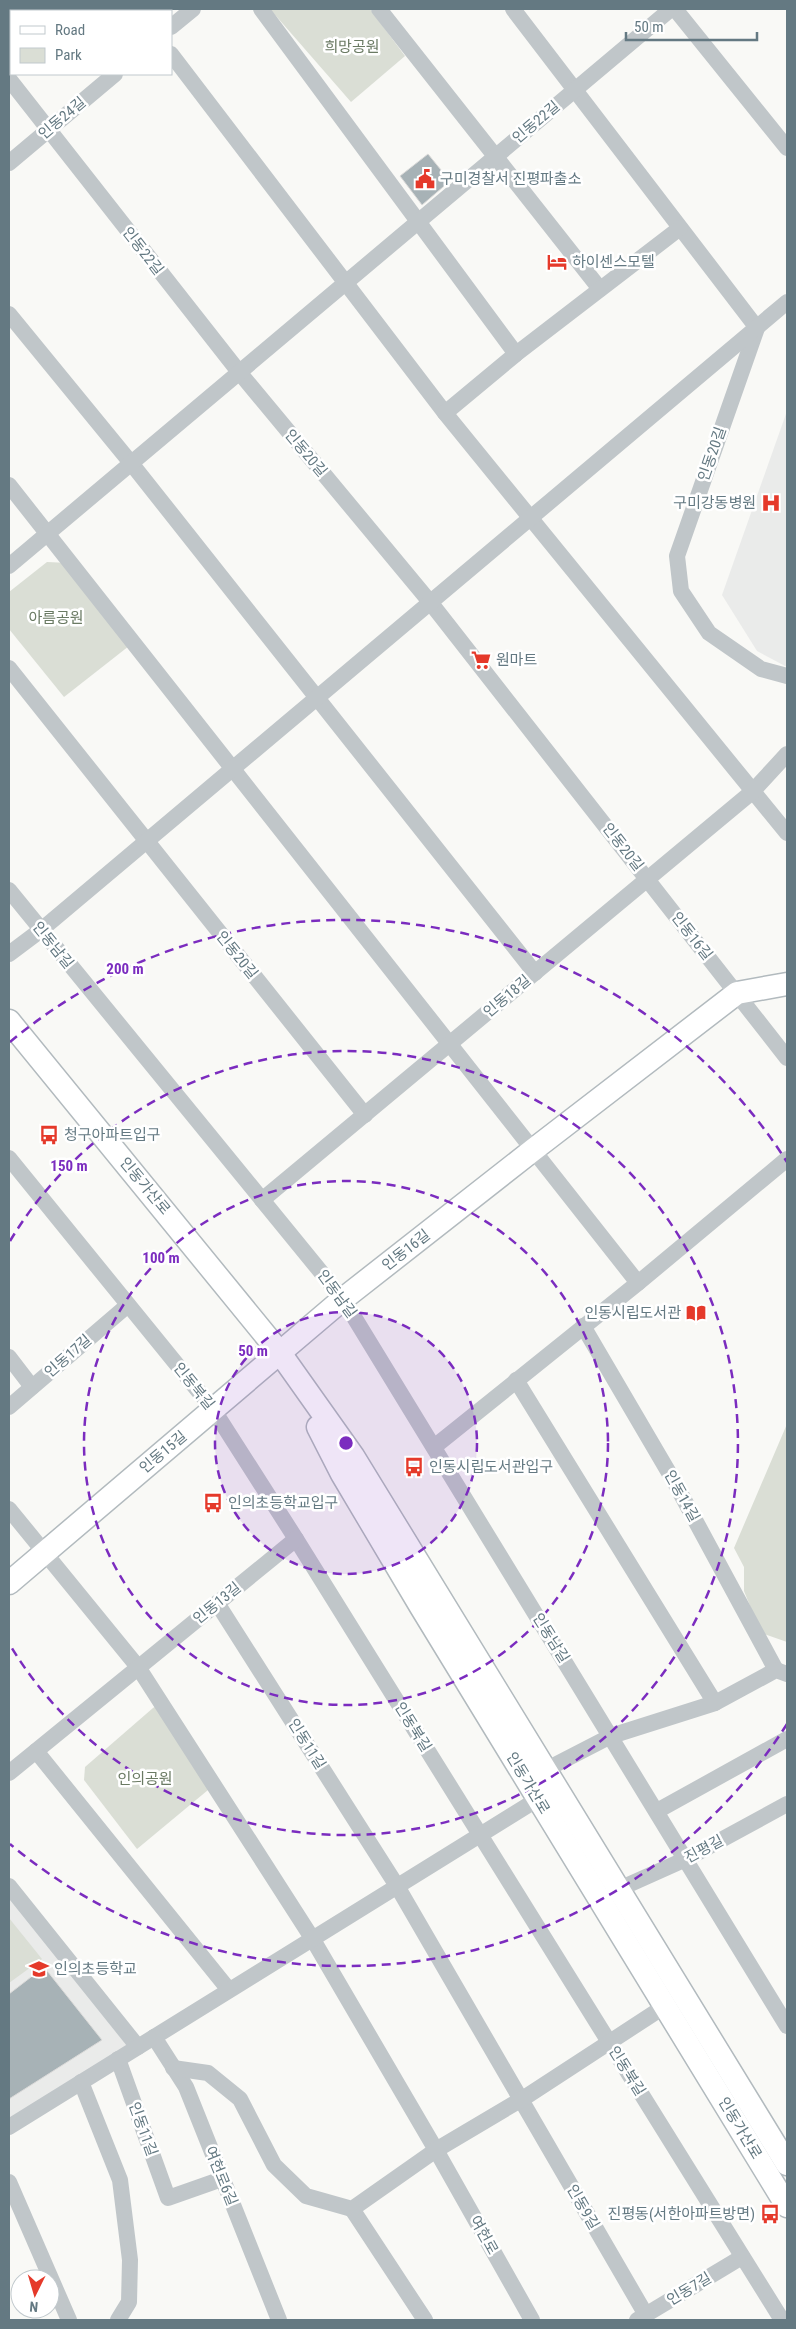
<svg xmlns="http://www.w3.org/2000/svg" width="796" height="2329" font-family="'Roboto Condensed','Noto Sans KR',sans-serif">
<rect width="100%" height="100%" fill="#f9f9f6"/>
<g fill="#eaebea">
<polygon points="787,411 787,667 757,651 722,595"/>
<polygon points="9,1891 128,2047 9,2118"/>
</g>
<g fill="#daded5">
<polygon points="270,9 370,9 405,56 351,102"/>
<polygon points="47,562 69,563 129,646 64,697 9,629 9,592"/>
<polygon points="787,1424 787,1642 761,1633 744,1591 744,1567 734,1548"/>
<polygon points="163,1702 214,1785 137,1849 84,1780 85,1767 153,1708"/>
<polygon points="9,1918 42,1959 9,1983"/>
</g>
<g fill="#a7b2b6" stroke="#dbdad9">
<polygon points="428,154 450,181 422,205 400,176"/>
<polygon points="44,1967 102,2040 9,2099 9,1994"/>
</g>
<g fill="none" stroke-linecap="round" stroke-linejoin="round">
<defs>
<g id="secondary">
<polyline points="9,1021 280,1353 353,1456 787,2164"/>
<polyline points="318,1427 342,1474 421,1607 787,2206"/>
<polyline points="9,1583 343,1299 533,1150 737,993 787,984"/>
</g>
</defs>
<use href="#secondary" stroke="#b2babe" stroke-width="25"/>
<g stroke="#c0c6c9" stroke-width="16">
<polyline points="261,9 516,354"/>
<polyline points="379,9 600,289"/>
<polyline points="513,9 757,328 677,556 681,591 709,633 761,669 787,676"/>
<polyline points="675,9 787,148"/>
<polyline points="171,27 193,9"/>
<polyline points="171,54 445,413 787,833"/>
<polyline points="9,79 239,372 430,602 787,1058"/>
<polyline points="9,163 115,74"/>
<polyline points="9,314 131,463 535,973"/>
<polyline points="445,413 516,354 680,228"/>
<polyline points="9,485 638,1283"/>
<polyline points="9,566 671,9"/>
<polyline points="9,668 365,1115"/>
<polyline points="9,890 343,1299 787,2026"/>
<polyline points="9,954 41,930 787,302"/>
<polyline points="9,1158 213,1409 296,1539 782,2320"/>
<polyline points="262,1200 752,792 787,754"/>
<polyline points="583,1326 675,1483 776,1670"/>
<polyline points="9,1357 32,1387"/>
<polyline points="516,1380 715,1703"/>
<polyline points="9,1407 128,1305"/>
<polyline points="434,1447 638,1283 787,1159"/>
<polyline points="9,1509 138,1667 312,1938 436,2150 532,2320"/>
<polyline points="217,1603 397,1886 646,2315"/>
<polyline points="36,1751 229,1990"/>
<polyline points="547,1769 611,1736 715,1703 776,1670 787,1674"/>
<polyline points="9,1773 296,1539"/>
<polyline points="657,1811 787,1739"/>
<polyline points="9,1886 138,2047"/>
<polyline points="619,1889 686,1859 787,1804"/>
<polyline points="154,2037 186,2087 279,2320"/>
<polyline points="118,2059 168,2198 222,2179"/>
<polyline points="173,2068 208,2073 240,2099 274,2165 306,2196 352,2209 436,2150 527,2096 665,2006"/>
<polyline points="81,2082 120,2180 130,2260 129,2302 118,2320"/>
<polyline points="9,2127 538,1799"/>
<polyline points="9,2182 69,2320"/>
<polyline points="352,2209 425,2320"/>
<polyline points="637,2320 742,2257"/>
</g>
<use href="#secondary" stroke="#fff" stroke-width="22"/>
</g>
<circle cx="346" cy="1443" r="131" fill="#7b2cbf" fill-opacity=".12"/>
<g fill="none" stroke="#7b2cbf" stroke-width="2.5" stroke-dasharray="9 6">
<circle cx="346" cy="1443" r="131"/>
<circle cx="346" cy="1443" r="262"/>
<path d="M10 1241A392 392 0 1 1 10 1645"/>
<path d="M787 1724A523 523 0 0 1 10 1844M10 1042A523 523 0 0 1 787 1162"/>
</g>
<defs>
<symbol id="civic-bare" viewBox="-9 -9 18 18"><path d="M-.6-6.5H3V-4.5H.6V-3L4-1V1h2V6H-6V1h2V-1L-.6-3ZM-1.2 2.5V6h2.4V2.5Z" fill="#e5392a" stroke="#fff" stroke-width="2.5" paint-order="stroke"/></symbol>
<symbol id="hotel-bare" viewBox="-9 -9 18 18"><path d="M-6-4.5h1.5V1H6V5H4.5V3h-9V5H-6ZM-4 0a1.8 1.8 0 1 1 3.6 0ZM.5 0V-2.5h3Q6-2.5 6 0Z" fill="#e5392a" stroke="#fff" stroke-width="2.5" paint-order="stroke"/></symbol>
<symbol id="hospital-bare" viewBox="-9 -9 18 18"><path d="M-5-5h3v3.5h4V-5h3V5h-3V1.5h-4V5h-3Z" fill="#e5392a" stroke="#fff" stroke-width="2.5" paint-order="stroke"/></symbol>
<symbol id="supermarket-bare" viewBox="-9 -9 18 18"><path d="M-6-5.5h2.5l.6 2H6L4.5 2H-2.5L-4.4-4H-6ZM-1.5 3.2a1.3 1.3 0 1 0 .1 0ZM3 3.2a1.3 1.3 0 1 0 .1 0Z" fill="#e5392a" stroke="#fff" stroke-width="2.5" paint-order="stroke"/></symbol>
<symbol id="bus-bare" viewBox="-9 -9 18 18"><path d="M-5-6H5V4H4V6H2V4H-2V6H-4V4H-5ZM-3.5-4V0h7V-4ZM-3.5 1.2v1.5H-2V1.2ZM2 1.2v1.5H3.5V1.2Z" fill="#e5392a" stroke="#fff" stroke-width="2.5" paint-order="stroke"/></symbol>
<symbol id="library-bare" viewBox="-9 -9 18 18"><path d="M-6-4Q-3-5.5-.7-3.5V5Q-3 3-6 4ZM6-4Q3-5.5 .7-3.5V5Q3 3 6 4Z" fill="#e5392a" stroke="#fff" stroke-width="2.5" paint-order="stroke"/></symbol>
<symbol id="school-bare" viewBox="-9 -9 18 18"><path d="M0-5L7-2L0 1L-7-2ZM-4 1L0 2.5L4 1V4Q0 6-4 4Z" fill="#e5392a" stroke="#fff" stroke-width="2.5" paint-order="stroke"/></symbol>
</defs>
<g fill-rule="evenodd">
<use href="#civic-bare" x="411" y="165" width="28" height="28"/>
<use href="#hotel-bare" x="543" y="248" width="28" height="28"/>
<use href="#hospital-bare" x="757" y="489" width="28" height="28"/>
<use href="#supermarket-bare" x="467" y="646" width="28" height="28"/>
<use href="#bus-bare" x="35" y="1121" width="28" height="28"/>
<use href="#library-bare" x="682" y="1299" width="28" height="28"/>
<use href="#bus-bare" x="400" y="1453" width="28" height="28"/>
<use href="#bus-bare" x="199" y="1489" width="28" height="28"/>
<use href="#school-bare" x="25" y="1955" width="28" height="28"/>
<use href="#bus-bare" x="756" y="2200" width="28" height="28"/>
</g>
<g text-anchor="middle" stroke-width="5" stroke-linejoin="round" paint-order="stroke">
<g font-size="15" fill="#6a7a63" stroke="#fff">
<text x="352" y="52">희망공원</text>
<text x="56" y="623">아름공원</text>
<text x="145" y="1784">인의공원</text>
</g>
<g font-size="15" fill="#647982" stroke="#fff">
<text transform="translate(62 118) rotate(-40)" y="5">인동24길</text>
<text transform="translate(536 122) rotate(-40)" y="5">인동22길</text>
<text transform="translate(143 251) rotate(52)" y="5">인동22길</text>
<text transform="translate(306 453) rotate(50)" y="5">인동20길</text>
<text transform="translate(712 454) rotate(-71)" y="5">인동20길</text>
<text transform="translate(623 847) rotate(52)" y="5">인동20길</text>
<text transform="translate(692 936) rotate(52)" y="5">인동16길</text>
<text transform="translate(53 945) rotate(51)" y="5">인동남길</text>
<text transform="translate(237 955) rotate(51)" y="5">인동20길</text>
<text transform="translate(507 996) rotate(-40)" y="5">인동18길</text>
<text transform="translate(145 1186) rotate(50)" y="5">인동가산로</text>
<text transform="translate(406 1250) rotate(-38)" y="5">인동16길</text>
<text transform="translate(337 1294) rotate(54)" y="5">인동남길</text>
<text transform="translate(68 1356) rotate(-41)" y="5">인동17길</text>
<text transform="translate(194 1386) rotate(51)" y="5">인동북길</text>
<text transform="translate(163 1452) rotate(-40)" y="5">인동15길</text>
<text transform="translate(682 1496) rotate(61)" y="5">인동14길</text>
<text transform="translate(217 1603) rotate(-39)" y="5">인동13길</text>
<text transform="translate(551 1638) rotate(58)" y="5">인동남길</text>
<text transform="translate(413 1727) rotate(58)" y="5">인동북길</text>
<text transform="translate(307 1744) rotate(58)" y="5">인동11길</text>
<text transform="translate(528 1783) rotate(59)" y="5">인동가산로</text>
<text transform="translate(704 1849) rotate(-28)" y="5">진평길</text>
<text transform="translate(627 2071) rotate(58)" y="5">인동북길</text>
<text transform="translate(740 2128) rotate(59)" y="5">인동가산로</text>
<text transform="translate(143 2129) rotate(70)" y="5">인동11길</text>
<text transform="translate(221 2176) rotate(68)" y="5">여헌로6길</text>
<text transform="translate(583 2207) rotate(60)" y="5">인동9길</text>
<text transform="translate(484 2235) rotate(61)" y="5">여헌로</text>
<text transform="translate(689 2289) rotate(-31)" y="5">인동7길</text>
</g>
<g font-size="15" fill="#647982" stroke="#fff" text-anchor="start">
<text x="440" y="184">구미경찰서 진평파출소</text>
<text x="572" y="267">하이센스모텔</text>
<text x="756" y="508" text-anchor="end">구미강동병원</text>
<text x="496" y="665">원마트</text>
<text x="64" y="1140">청구아파트입구</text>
<text x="681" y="1318" text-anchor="end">인동시립도서관</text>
<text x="429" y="1472">인동시립도서관입구</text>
<text x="228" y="1508">인의초등학교입구</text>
<text x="54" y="1974">인의초등학교</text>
<text x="755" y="2219" text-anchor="end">진평동(서한아파트방면)</text>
</g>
</g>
<circle cx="346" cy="1443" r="8" fill="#7b2cbf" stroke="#fff" stroke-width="2.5"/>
<g font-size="15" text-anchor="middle" font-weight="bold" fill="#7b2cbf" stroke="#fff" stroke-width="5" stroke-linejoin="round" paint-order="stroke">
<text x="125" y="974">200 m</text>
<text x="69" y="1171">150 m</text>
<text x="161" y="1263">100 m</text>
<text x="253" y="1356">50 m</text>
</g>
<rect width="796" height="2329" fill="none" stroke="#647982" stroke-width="20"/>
<rect x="10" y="10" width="162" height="65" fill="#ffffff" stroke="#c1c9cd"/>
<rect x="20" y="26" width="25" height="8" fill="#ffffff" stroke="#c1c9cd"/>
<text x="55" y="35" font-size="15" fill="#647982">Road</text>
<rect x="20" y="48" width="25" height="15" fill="#daded5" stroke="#c1c9cd"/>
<text x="55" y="60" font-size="15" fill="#647982">Park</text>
<g transform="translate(35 2294) rotate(185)"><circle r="24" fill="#ffffff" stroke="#c1c9cd"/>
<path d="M0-4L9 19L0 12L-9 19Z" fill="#e5392a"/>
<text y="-8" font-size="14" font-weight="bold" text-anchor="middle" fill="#647982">N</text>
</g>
<path d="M626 32v8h131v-8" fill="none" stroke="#647982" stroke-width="2.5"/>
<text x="634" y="32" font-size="15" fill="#647982" stroke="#ffffff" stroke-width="4" paint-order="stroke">50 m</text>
</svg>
